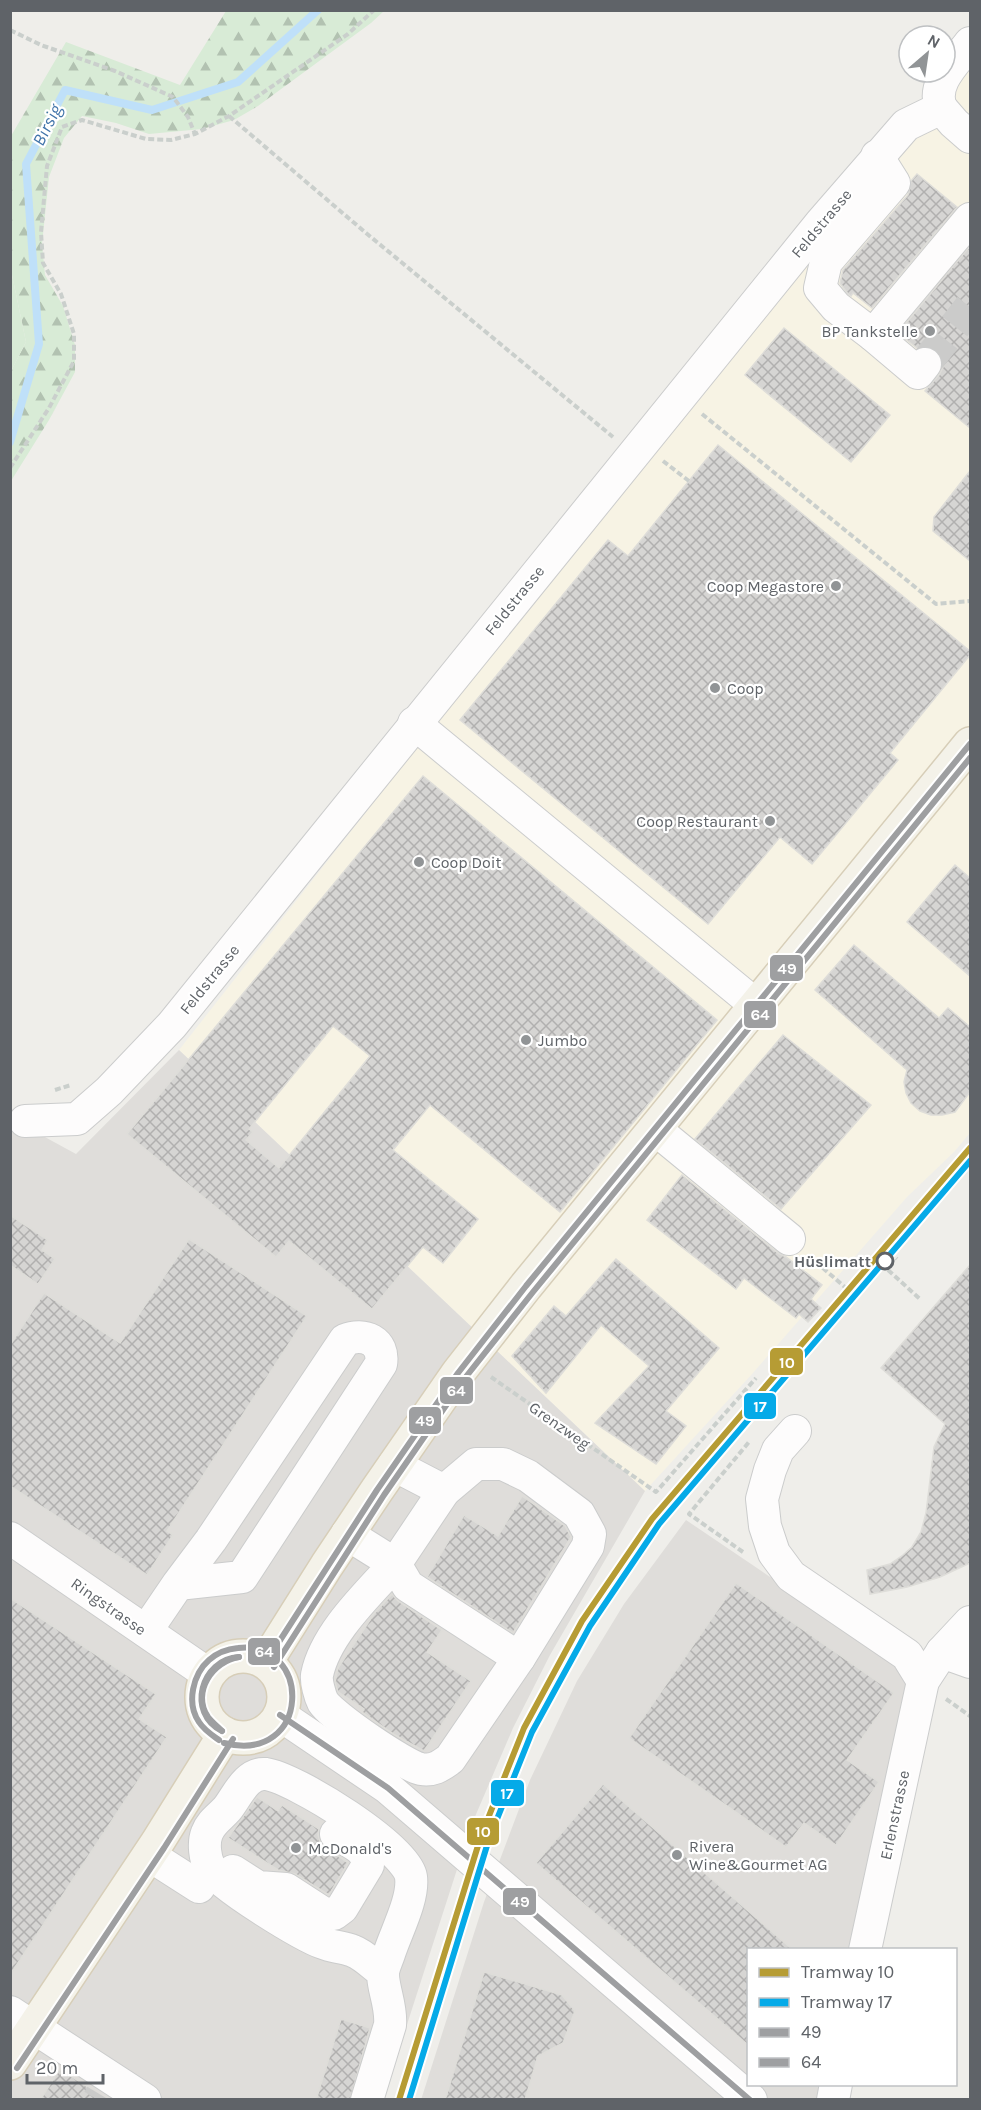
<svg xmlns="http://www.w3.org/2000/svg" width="981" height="2110" font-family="Karla,sans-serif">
<defs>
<pattern id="forest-firs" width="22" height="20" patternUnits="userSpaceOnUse" patternTransform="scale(1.5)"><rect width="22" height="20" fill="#d8ebd6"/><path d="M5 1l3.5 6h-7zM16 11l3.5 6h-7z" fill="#b2c2b1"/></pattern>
<pattern id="building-cross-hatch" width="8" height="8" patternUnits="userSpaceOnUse" patternTransform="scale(1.5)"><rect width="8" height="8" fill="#d6d5d3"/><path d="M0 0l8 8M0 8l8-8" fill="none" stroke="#b1b0af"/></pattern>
</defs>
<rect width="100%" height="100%" fill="#efeeea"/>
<polygon fill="#f7f3e4" points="970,44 970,1133 954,1152 907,1197 752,1374 645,1491 179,1050"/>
<g fill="#dfddda">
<polygon points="179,1050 645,1491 550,1655 513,1728 471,1826 383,2099 11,2099 10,1118 76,1154"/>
<polygon points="686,1520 915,1675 854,1949 748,1950 748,2084 824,2085 820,2099 421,2100 484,1902 530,1780 577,1681 624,1604"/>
</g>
<polygon fill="url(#forest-firs)" points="226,11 384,11 371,23 258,106 234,120 202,129 149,134 116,123 82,116 64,138 49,177 42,244 45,275 63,306 75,345 75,372 49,420 11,481 11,371 26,342 11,270 11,136 66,42 180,85"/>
<polygon fill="#d8ebd6" points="11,270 26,342 11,371 10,371"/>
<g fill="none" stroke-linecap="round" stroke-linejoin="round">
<polyline stroke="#bfe0f9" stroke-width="8" points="10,442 39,344 26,164 65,90 152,110 238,82 318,10"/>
</g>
<g fill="url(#building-cross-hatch)" stroke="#deddd9" stroke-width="1.5" fill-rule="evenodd">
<polygon points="917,174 957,207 872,308 853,293 851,296 848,294 840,283 843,270 908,195 911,181"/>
<polygon points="970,246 970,428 925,391 939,375 943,367 942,358 936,350 927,346 917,348 898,333"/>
<polygon points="784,328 890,415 851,462 745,375"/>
<polygon points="718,445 970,651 970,655 890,753 898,760 812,864 780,837 708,924 460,720 608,540 628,556"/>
<polygon points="970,471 970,561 933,531 934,517"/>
<path d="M423,776L717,1020L560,1212L430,1105L393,1150L478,1219L443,1263L423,1247L372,1309L289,1241L276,1257L127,1134ZM333,1026L370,1056L279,1168L246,1140L253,1132L249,1129Z"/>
<polygon points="955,865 970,878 970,976 907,922"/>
<polygon points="854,945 939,1018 948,1008 970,1027 970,1092 955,1112 942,1115 931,1115 920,1111 911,1103 906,1093 904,1082 907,1070 815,990"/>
<polygon points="783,1035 871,1105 781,1209 695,1139"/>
<polygon points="682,1175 778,1253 786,1257 822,1285 811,1299 821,1308 808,1322 799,1314 796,1318 744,1278 736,1289 647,1220"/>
<polygon points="10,1215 48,1240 42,1250 55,1259 38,1284 10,1265"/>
<polygon points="189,1239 307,1316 167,1531 173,1535 147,1575 10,1486 10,1345 44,1293 120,1343"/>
<polygon points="616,1259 719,1348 666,1411 686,1426 656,1464 595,1423 649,1366 601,1325 546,1393 512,1356 554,1306 566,1316"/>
<polygon points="970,1265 970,1563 940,1577 907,1587 870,1594 867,1570 890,1564 903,1555 912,1547 921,1532 926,1513 934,1447 945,1424 881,1368"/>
<polygon points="522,1496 565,1526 571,1537 513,1633 427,1577 464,1515 498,1536"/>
<polygon points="736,1583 894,1693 847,1760 879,1782 836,1845 804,1823 786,1847 629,1738"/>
<polygon points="392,1594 398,1601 442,1630 427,1652 471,1681 424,1751 395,1735 362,1712 364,1709 338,1692 335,1682 338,1668 374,1614"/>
<polygon points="10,1598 156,1694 139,1719 167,1737 10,1975"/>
<polygon points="603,1784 793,1950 748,1950 748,2045 536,1863"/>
<polygon points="257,1797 278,1811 282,1805 319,1829 318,1835 321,1844 348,1863 329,1895 295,1874 278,1870 228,1838"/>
<polygon points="484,1972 562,1995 575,2011 563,2043 538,2056 525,2100 445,2100"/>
<polygon points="341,2019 370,2028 350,2100 316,2100"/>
<polygon points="60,2069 108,2100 40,2100"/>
</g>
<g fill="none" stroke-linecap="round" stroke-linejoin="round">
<g stroke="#cbcbca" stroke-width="32" stroke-dasharray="32 16" stroke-linecap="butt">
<polyline points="925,364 970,307"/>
<polyline points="98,2100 101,2095"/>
</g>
<defs>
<g id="minor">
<polyline points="941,108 954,123 970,137"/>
<polyline points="877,156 894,183 826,262 820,288 836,307 873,335 970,219"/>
<polyline points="873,335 918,373 925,364"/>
<polyline points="414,723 757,1006"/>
<path d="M25,1121L77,1119L109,1091L172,1025L820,224L906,125L941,108C931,83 956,62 970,43"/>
<polyline points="655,1129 789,1239"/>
<polyline points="795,1431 778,1450 770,1470 762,1499 765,1526 774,1553 791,1576 907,1655 923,1681"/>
<polyline points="444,1491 395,1564 408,1586 519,1658"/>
<path d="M347,1534L395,1564C368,1594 325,1634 317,1675C316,1682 320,1696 323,1702C332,1716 405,1766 421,1769C434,1771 440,1766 450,1759L519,1658L588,1546L590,1534L579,1514L528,1476L503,1464H476L444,1491L394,1465"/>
<polyline points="10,1538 208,1674"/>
<path d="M146,1631L178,1584L211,1540L345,1340C364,1332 385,1341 381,1364L242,1577L178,1584"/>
<polyline points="942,1652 970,1662"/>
<polyline points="280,1715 388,1788 751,2100"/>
<polyline points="149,1855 199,1887"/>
<path d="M233,1871L258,1887L286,1889L323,1913L334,1914L342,1908L368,1865C368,1848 349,1842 336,1834"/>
<polyline points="865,1950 923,1681 942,1652 970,1622"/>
<polyline points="10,2012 145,2100"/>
<path d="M367,2100L390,2025C392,2006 382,1987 383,1972C384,1966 387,1960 389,1954C396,1932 414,1899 411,1877C407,1848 295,1778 266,1774C246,1772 237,1797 227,1809C220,1817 211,1822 207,1833C203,1843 205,1859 210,1868C219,1885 303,1936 323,1943C332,1947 344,1947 353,1951C364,1955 374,1966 383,1972"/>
<polyline points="833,2100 836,2084"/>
</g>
<g id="major">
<circle cx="243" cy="1697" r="41"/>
<polyline points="266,1662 327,1565 377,1490 458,1373 526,1286 970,744"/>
<polyline points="10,2063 157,1843 225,1734"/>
</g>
</defs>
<use href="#minor" stroke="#cbcccc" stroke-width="34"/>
<use href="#major" stroke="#d7ceb8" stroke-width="36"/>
<g stroke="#cacfcc" stroke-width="4" stroke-dasharray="6 3" stroke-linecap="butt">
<polyline points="10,30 41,45 115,71 173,97 188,117 195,134"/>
<polyline points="229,116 366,233 613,437"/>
<polyline points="702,414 936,604 970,601"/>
<polyline points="663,461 689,481"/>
<polyline points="10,468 49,408 74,361 74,334 61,294 43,263 41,232 47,166 62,127 82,120 146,139 171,140 195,134 229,116 348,34 374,10"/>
<polyline points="55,1090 71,1085"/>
<polyline points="883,1246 897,1259"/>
<polyline points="809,1256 846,1288"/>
<polyline points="888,1270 920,1299"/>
<polyline points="491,1377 656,1492 756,1378"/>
<polyline points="743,1552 689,1514 749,1442"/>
<polyline points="946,1699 970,1716"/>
</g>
<use href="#minor" stroke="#fdfcfc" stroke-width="32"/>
<use href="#major" stroke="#f4f2e9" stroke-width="33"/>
<defs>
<g id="bus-1">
<polyline points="266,1662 377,1490 458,1373 526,1286 970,744"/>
<polyline points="280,1715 388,1788 750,2100"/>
<path d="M222,1731C186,1713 201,1659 239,1657"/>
<path d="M222,1731C218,1727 212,1722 208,1717C191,1692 213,1661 239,1657"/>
</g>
<g id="bus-2">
<polyline points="274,1667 384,1495 465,1378 533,1292 970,758"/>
<path d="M219,1740C212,1735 204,1730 199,1722C186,1703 193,1674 209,1660C218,1652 227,1649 238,1648C313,1639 312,1765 224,1743"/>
<polyline points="17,2068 164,1848 233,1739"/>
</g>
</defs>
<use href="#bus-1" stroke="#fff" stroke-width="10"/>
<use href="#bus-2" stroke="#fff" stroke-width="10"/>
<use href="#bus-1" stroke="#9e9fa1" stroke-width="6"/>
<use href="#bus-2" stroke="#9e9fa1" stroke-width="6"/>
<defs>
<polyline id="tram-1" points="399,2100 481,1836 524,1728 582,1621 652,1519 970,1148"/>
<polyline id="tram-2" points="409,2100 489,1839 532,1732 590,1626 659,1524 970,1161"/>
</defs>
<use href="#tram-1" stroke="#fff" stroke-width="10"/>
<use href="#tram-2" stroke="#fff" stroke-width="10"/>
<use href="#tram-1" stroke="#b69c34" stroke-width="6"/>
<use href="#tram-2" stroke="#05aae8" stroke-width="6"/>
</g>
<g fill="#919496" stroke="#fff" stroke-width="2">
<circle cx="930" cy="331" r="6"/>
<circle cx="836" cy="586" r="6"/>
<circle cx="715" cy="688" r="6"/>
<circle cx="770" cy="821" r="6"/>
<circle cx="419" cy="862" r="6"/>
<circle cx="526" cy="1040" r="6"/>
<circle cx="296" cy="1848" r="6"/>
<circle cx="677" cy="1855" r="6"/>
</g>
<circle fill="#fff" stroke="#5f6368" stroke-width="3" cx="885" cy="1261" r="8"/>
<g text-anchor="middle" stroke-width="4.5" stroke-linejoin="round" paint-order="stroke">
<g font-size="16" fill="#5f6368" stroke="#fff">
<text transform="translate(821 223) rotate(-50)" y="6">Feldstrasse</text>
<text transform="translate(514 600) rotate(-51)" y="6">Feldstrasse</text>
<text transform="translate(209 979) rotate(-51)" y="6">Feldstrasse</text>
<text transform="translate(560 1425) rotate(35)" y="6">Grenzweg</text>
<text transform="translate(109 1606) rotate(35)" y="6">Ringstrasse</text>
<text transform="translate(894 1815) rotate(-78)" y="6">Erlenstrasse</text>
</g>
<g font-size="16" fill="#5f6368" stroke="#fff" text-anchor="start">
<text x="918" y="337" text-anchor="end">BP Tankstelle</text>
<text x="824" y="592" text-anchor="end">Coop Megastore</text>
<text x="727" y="694">Coop</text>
<text x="758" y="827" text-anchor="end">Coop Restaurant</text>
<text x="431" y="868">Coop Doit</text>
<text x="538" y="1046">Jumbo</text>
<text x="689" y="1852">Rivera<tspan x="689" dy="18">Wine&amp;Gourmet AG</tspan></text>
<text x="308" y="1854">McDonald's</text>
</g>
<g font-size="16" font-weight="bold" fill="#5f6368" stroke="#fff" text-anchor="end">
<text x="871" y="1267">Hüslimatt</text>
</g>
<g font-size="18" font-style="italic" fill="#4174aa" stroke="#fff">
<text transform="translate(47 125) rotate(-63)" y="6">Birsig</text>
</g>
</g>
<g stroke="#fff" stroke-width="2">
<rect x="769" y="954" width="35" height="28" rx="6" fill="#9e9fa1"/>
<rect x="743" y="1000" width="34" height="29" rx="6" fill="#9e9fa1"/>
<rect x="769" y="1347" width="35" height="29" rx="6" fill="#b69c34"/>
<rect x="439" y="1376" width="35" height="29" rx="6" fill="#9e9fa1"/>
<rect x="743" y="1392" width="34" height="28" rx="6" fill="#05aae8"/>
<rect x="408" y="1406" width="34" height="29" rx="6" fill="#9e9fa1"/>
<rect x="247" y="1637" width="34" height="29" rx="6" fill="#9e9fa1"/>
<rect x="490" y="1779" width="35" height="28" rx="6" fill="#05aae8"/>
<rect x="466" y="1817" width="34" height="29" rx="6" fill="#b69c34"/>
<rect x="502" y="1887" width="35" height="29" rx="6" fill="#9e9fa1"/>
</g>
<g font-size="16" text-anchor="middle" font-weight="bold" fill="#fff">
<text x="787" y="974">49</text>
<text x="760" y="1020">64</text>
<text x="787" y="1368">10</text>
<text x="456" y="1396">64</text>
<text x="760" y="1412">17</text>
<text x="425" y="1426">49</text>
<text x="264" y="1657">64</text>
<text x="507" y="1799">17</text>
<text x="483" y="1837">10</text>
<text x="520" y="1907">49</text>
</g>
<rect width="981" height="2110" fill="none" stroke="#5f6368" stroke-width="24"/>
<rect x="747" y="1948" width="210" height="138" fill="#ffffff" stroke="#bfc1c3" stroke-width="1.5"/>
<rect x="759" y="1968" width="30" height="9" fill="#b69c34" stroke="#bfc1c3" stroke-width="1.5"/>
<text x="801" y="1978" font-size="18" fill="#5f6368">Tramway 10</text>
<rect x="759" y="1998" width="30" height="9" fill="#05aae8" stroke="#bfc1c3" stroke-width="1.5"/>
<text x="801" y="2008" font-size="18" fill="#5f6368">Tramway 17</text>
<rect x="759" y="2028" width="30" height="9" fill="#9e9fa1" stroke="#bfc1c3" stroke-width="1.5"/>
<text x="801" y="2038" font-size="18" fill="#5f6368">49</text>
<rect x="759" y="2058" width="30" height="9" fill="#9e9fa1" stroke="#bfc1c3" stroke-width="1.5"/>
<text x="801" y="2068" font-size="18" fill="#5f6368">64</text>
<g transform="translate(927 54) rotate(29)"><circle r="28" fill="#ffffff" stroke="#bfc1c3" stroke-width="1.5"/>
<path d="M0-4.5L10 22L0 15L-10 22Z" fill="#919496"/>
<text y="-9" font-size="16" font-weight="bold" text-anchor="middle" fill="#5f6368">N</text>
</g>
<path d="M27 2074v9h76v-9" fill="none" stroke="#5f6368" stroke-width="3"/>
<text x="36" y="2074" font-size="18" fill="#5f6368" stroke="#ffffff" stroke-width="4.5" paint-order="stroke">20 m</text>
</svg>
